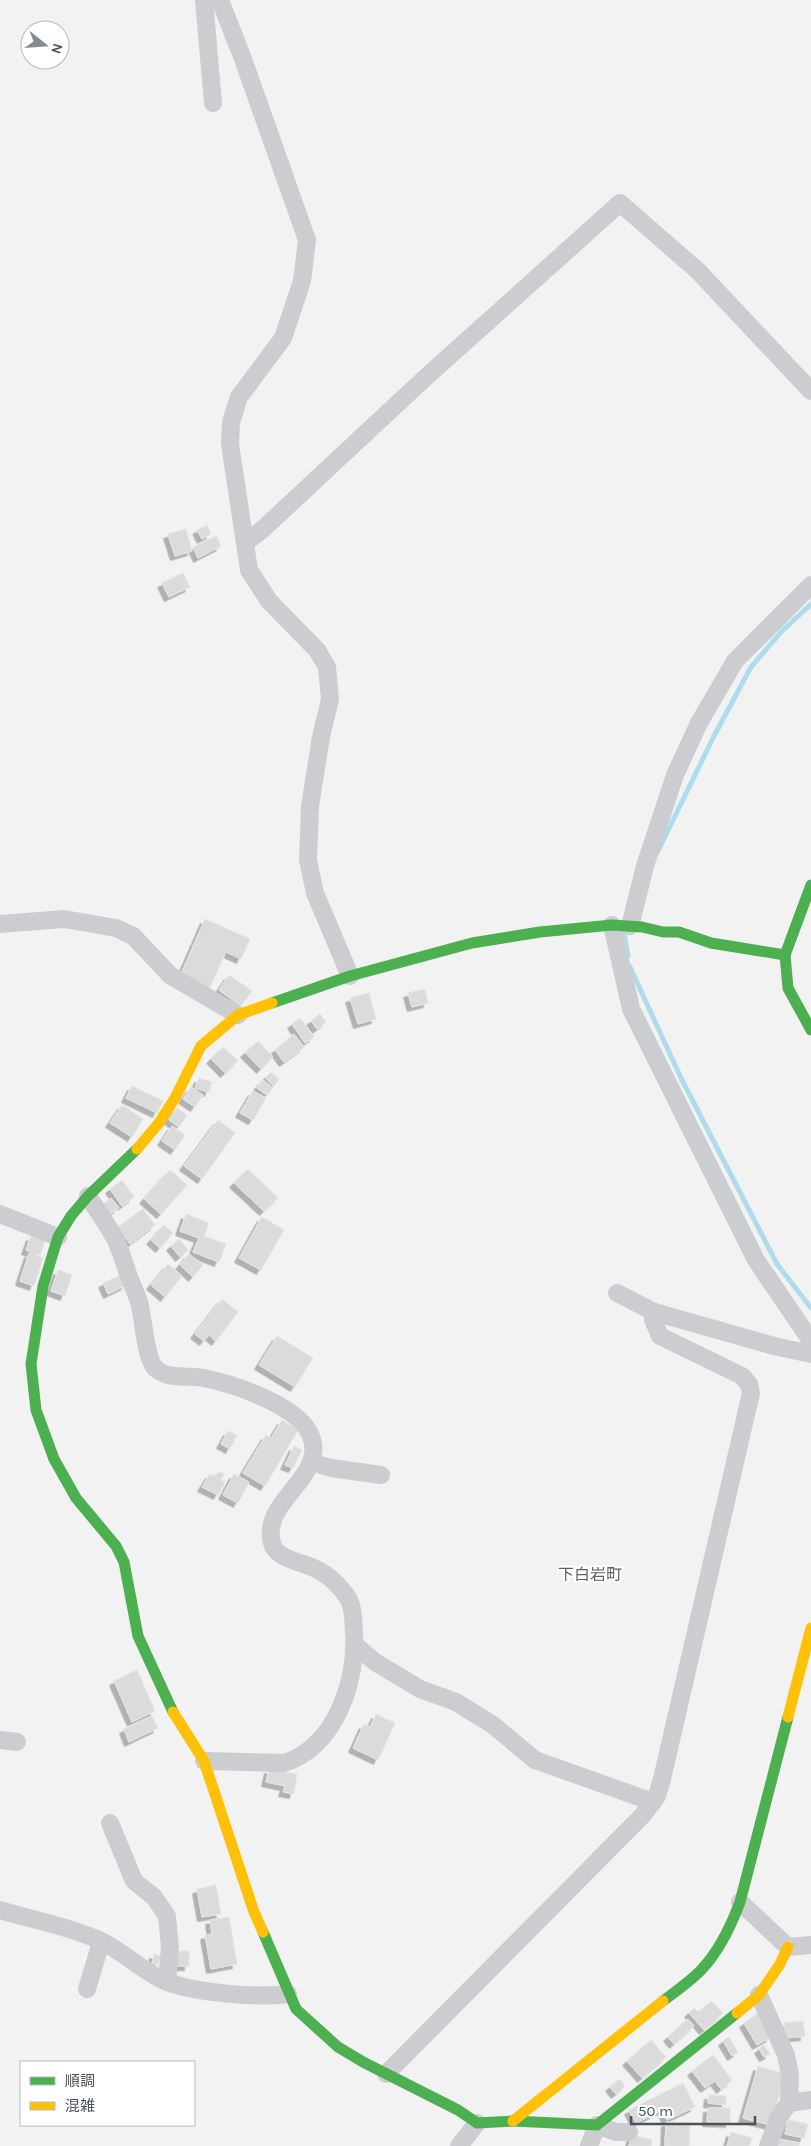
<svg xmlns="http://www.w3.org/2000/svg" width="811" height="2146" font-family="Karla,'Noto Sans JP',sans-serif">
<defs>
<filter id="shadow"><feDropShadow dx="-4.5" dy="4.5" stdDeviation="0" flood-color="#0004"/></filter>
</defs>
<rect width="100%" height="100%" fill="#f2f2f2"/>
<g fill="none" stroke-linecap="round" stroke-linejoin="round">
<g stroke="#aedcec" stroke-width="5">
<polyline points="657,853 714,736 751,667 782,631 811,604"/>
<polyline points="624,933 628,956"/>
<polyline points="629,965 681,1078 777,1264 811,1308"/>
</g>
</g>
<g fill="#dbdbdc" stroke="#e3e4e5" filter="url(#shadow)">
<polygon points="207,525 211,534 202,539 197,530"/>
<polygon points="186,529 192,551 175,556 168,534"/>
<polygon points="216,536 221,546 198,558 193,547"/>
<polygon points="183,573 190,587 169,597 162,583"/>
<polygon points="205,919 250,939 241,959 226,952 209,989 180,976"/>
<polygon points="229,975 252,991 241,1006 219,990"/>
<polygon points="425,989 428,1003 412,1007 408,993"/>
<polygon points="369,993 376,1019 358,1024 350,998"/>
<polygon points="320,1014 326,1022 317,1029 311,1021"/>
<polygon points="300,1018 314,1037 305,1043 292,1024"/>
<polygon points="294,1034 304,1047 284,1062 275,1050"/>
<polygon points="258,1041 273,1057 261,1069 245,1053"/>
<polygon points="223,1047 238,1061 225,1073 211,1059"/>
<polygon points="271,1072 279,1079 274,1086 265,1078"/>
<polygon points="199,1078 212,1082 209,1092 195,1088"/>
<polygon points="263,1080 273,1088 267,1095 257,1088"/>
<polygon points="132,1086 163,1101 157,1113 126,1098"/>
<polygon points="191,1087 203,1095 195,1107 183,1099"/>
<polygon points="253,1091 266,1098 253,1120 240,1113"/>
<polygon points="122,1105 143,1119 132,1137 110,1123"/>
<polygon points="177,1108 187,1115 179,1127 169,1120"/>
<polygon points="218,1120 235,1133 202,1179 184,1166"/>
<polygon points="172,1126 185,1135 175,1150 162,1141"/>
<polygon points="248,1169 278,1198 264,1211 234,1183"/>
<polygon points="170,1170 187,1185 161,1214 144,1199"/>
<polygon points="122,1180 134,1197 122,1206 110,1189"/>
<polygon points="111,1198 119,1208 109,1215 102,1205"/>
<polygon points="143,1209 155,1225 130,1244 118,1227"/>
<polygon points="186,1214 209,1223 204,1236 226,1244 219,1262 193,1252 199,1238 180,1231"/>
<polygon points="262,1217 284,1230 261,1270 239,1258"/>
<polygon points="164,1225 173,1233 160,1248 151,1240"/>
<polygon points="31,1236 45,1241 40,1255 26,1250"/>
<polygon points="179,1239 188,1250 180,1257 171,1246"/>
<polygon points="29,1253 43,1258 34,1286 20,1281"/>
<polygon points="189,1254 203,1265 193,1277 180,1265"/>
<polygon points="168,1264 182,1276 165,1297 151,1285"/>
<polygon points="58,1270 72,1275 65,1296 51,1291"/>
<polygon points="121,1275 126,1285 108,1294 103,1283"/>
<polygon points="222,1299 238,1312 216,1341 209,1335 204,1341 195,1334"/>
<polygon points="277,1336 313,1358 295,1387 259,1365"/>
<polygon points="282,1420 298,1430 265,1486 243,1473 266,1435 271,1438"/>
<polygon points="228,1431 237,1435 230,1449 221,1444"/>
<polygon points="294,1446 302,1450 293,1468 285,1465"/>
<polygon points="219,1471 224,1474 221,1480 225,1482 218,1495 202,1487 210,1474 215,1477"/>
<polygon points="234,1474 249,1482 238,1503 223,1495"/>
<polygon points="137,1670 155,1711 132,1722 114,1681"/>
<polygon points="376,1714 395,1723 378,1760 353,1748 364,1724 370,1727"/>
<polygon points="152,1716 158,1728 129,1742 124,1729"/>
<polygon points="269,1769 297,1774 294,1794 283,1792 285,1786 266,1782"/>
<polygon points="216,1885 221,1914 202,1917 197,1889"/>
<polygon points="229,1917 237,1964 211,1969 205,1935 212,1934 210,1920"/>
<rect x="173" y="1951" width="16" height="15"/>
<polygon points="154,1954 161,1956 158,1965 152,1963"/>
<polygon points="711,2001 723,2013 704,2030 689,2013 694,2008 698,2012"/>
<polygon points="757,2014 771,2037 757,2045 744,2023"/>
<polygon points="688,2019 694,2026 674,2044 668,2037"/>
<polygon points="803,2021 805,2036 786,2038 784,2023"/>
<polygon points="729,2037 738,2052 732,2056 723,2041"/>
<polygon points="651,2040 666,2057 642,2078 627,2061"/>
<polygon points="764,2045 770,2054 764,2057 759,2049"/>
<polygon points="713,2055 732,2080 721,2089 715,2081 705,2088 692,2071"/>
<polygon points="758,2066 785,2074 771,2125 743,2118"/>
<polygon points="619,2079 625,2086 616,2094 610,2087"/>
<polygon points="683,2083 695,2107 667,2120 662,2110 636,2123 629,2110"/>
<polygon points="709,2095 726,2096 726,2105 708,2103"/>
<polygon points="708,2108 730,2108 730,2123 707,2122"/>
<polygon points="788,2120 808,2124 804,2138 785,2134"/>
<polygon points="666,2122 690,2123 689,2146 665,2146"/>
<polygon points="731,2132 752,2138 749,2146 727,2146"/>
<polygon points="632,2135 652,2140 651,2146 629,2146"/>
<polygon points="779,2139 799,2143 799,2146 778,2146"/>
</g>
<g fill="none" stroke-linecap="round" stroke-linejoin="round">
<g stroke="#cbcdd0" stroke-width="18">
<polyline points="204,0 213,103"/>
<polyline points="220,0 243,59 307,240 302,281 283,338 239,397 231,422 230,444 249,570 269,601 317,650 327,667 330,699 321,737 310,806 308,860 315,893 350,976"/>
<polyline points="246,542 263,529 425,378 620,203 698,271 811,391"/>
<polyline points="0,924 64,919 116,928 133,936 171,976 238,1015"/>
<polyline points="612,925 631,1009 756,1260 811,1341"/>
<polyline points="630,926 645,866 675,775 699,723 735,661 811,585"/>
<path d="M88,1196C96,1209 106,1222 113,1235C121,1248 124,1265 130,1279C134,1290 140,1300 141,1312C144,1325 146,1358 155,1368C167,1380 189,1375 204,1378C233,1384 294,1404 309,1432C332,1476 260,1499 272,1543C276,1559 301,1562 314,1568C326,1573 338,1584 346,1595C354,1606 353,1619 354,1632C357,1682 335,1747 284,1763L204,1761"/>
<polyline points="0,1214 58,1237"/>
<polyline points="617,1293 654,1312 774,1346 811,1354"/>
<polyline points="311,1462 331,1468 381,1475"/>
<polyline points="354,1644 375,1662 420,1689 456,1702 493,1725 535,1760 653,1802"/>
<polyline points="0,1740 17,1742"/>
<polyline points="110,1823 134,1881 154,1897 167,1916 170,1947 167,1982"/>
<polyline points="740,1902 788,1947 811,1945"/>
<path d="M0,1910C33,1920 68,1926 99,1940C123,1951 143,1972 167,1982C198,1993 257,1998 288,1994"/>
<polyline points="87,1989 101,1942"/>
<polyline points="759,1995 786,2055 790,2074 789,2103 779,2117 768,2146"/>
<polyline points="386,2074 642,1816 657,1796 662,1779 751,1393 749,1384 742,1376 660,1336 653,1320 654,1312"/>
<polyline points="789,2103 811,2100"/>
<polyline points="459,2146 477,2123"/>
<polyline points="589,2146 597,2125 616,2132 629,2132"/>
</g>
<g stroke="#4caf50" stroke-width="11">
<polyline points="811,885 785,955 788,988 811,1030"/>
<polyline points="272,1003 350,976 472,943 540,932 612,925 642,927 663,932 679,932 711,943 785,955"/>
<polyline points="137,1149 88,1196 71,1216 58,1237 43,1286 31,1364 36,1410 54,1459 76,1498 116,1546 124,1562 138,1636 173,1712"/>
<polyline points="263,1932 296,2009 338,2047 363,2062 458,2110 477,2123 513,2121 597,2125 737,2013"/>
<path d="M663,2001C676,1991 691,1981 702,1969C720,1950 731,1926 740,1902L788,1717"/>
</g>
<g stroke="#ffc107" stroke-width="11">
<polyline points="137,1149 159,1123 175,1098 201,1046 238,1015 272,1003"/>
<polyline points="173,1712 204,1761 254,1912 263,1932"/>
<polyline points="788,1717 811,1628"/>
<polyline points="737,2013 759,1995 780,1964 788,1947"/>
<polyline points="513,2121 663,2001"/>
</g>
</g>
<g text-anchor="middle" stroke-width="4.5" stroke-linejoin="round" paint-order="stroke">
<g font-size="16" fill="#5e6166" stroke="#fff">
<text x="590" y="1580">下白岩町</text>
</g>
</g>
<rect x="20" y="2061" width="175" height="65" fill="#ffffff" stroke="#b6babf"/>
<rect x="30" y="2077" width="25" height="8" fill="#4caf50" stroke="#b6babf"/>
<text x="65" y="2086" font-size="15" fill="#49535e">順調</text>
<rect x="30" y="2102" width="25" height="8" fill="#ffc107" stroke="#b6babf"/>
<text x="65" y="2111" font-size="15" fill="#49535e">混雑</text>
<g transform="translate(45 45) rotate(107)"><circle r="24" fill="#ffffff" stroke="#b6babf"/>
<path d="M0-4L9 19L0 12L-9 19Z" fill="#848b92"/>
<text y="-8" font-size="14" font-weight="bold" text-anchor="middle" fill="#49535e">N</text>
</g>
<path d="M631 2116v8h124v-8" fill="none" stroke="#49535e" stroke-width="2.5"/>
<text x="638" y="2116" font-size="15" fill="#49535e" stroke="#ffffff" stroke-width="4" paint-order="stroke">50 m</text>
</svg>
